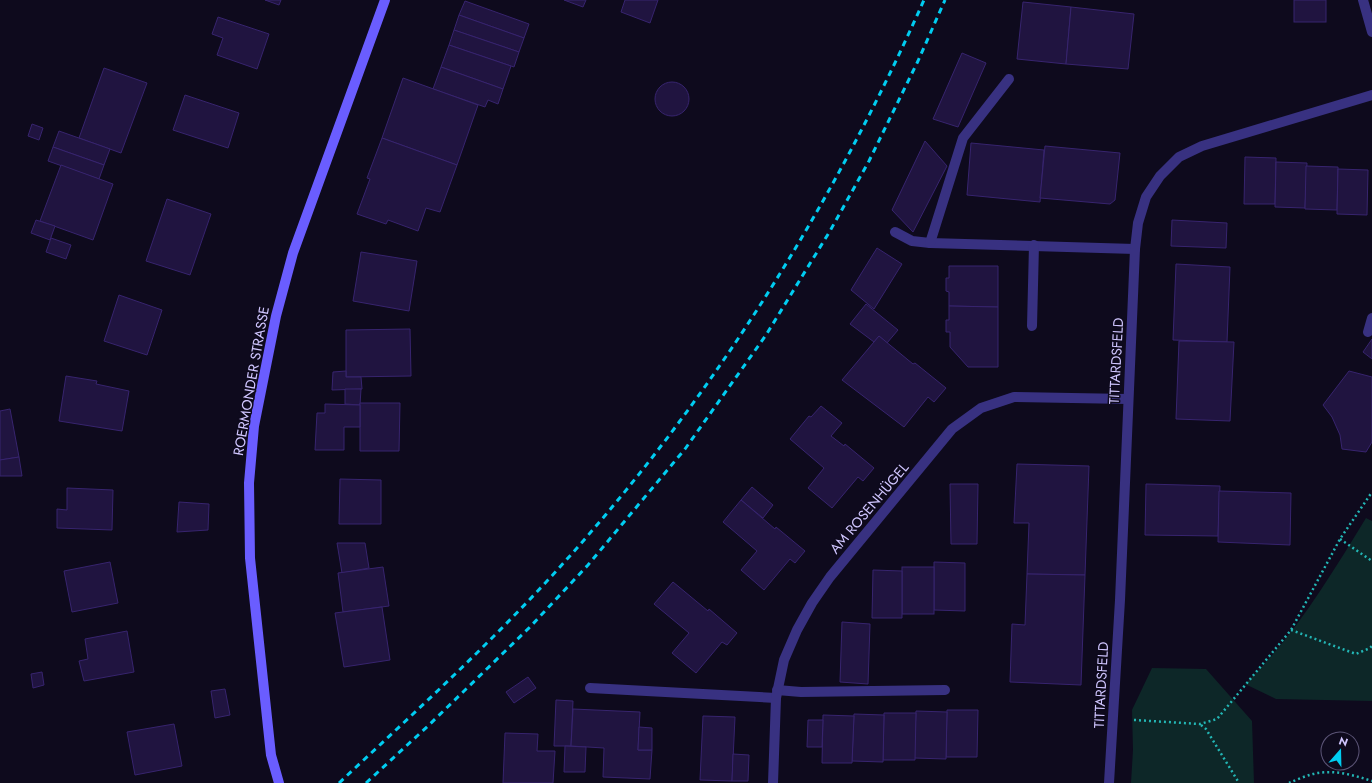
<svg xmlns="http://www.w3.org/2000/svg" width="1372" height="783" font-family="Jost,sans-serif">
<rect width="100%" height="100%" fill="#0e0a1d"/>
<g fill="#0d2728">
<path d="M1366,518L1372,521V701L1276,699L1245,684C1294,637 1331,575 1366,518Z"/>
<polygon points="1152,668 1206,669 1252,721 1254,783 1131,783 1133,750 1132,710"/>
</g>
<g fill="#201440" stroke="#37246e">
<polygon points="265,0 281,0 279,5"/>
<polygon points="564,0 586,0 583,7"/>
<polygon points="625,0 658,0 650,23 621,12"/>
<rect x="1294" y="0" width="32" height="22"/>
<polygon points="465,1 529,24 524,38 459,15"/>
<polygon points="1023,2 1071,7 1066,64 1017,59"/>
<polygon points="1071,7 1134,14 1128,69 1066,64"/>
<polygon points="459,15 524,38 519,52 454,30"/>
<polygon points="218,17 269,34 257,69 217,55 223,38 212,34"/>
<polygon points="454,30 519,52 514,67 449,45"/>
<polygon points="449,45 511,66 503,89 441,67"/>
<polygon points="962,53 986,63 958,127 933,119"/>
<polygon points="441,67 503,89 498,104 488,100 485,107 433,89"/>
<polygon points="104,68 147,83 121,153 79,138"/>
<polygon points="403,78 478,105 457,165 382,138"/>
<circle cx="672" cy="99" r="17"/>
<polygon points="185,95 239,113 228,148 173,130"/>
<polygon points="32,124 43,128 39,140 28,136"/>
<polygon points="59,131 110,149 104,165 53,147"/>
<polygon points="382,138 457,165 440,212 426,208 418,231 388,220 386,224 357,214 370,179 367,178"/>
<polygon points="925,141 947,166 913,232 892,210"/>
<polygon points="971,143 1044,150 1040,202 967,195"/>
<polygon points="1045,146 1120,153 1115,200 1110,204 1040,198"/>
<polygon points="53,147 104,165 99,179 48,161"/>
<polygon points="1245,157 1276,158 1275,204 1244,204"/>
<polygon points="1276,162 1307,163 1305,208 1275,207"/>
<polygon points="61,165 113,184 93,240 40,221"/>
<polygon points="1306,166 1338,167 1337,210 1305,209"/>
<polygon points="1338,169 1368,170 1367,215 1337,214"/>
<polygon points="167,199 211,214 190,275 146,261"/>
<polygon points="36,220 55,226 50,240 31,233"/>
<polygon points="1172,220 1227,223 1226,248 1171,246"/>
<polygon points="51,238 71,245 66,259 46,252"/>
<polygon points="877,248 902,264 874,309 851,290"/>
<polygon points="361,252 417,261 409,311 353,301"/>
<polygon points="1176,264 1230,267 1227,342 1173,340"/>
<polygon points="949,266 998,266 998,307 949,306 949,292 946,291 946,278 949,278"/>
<polygon points="119,295 162,310 147,355 104,341"/>
<polygon points="866,304 898,330 887,343 879,336 874,342 850,324"/>
<polygon points="949,306 998,307 998,367 968,367 950,347 950,332 946,332 946,320 949,320"/>
<polygon points="410,329 411,376 346,377 346,330"/>
<polygon points="879,336 913,364 915,363 946,388 934,402 928,397 904,427 842,380"/>
<polygon points="1372,339 1372,359 1363,352"/>
<polygon points="1179,341 1234,342 1230,421 1176,419"/>
<polygon points="346,371 346,377 361,377 362,389 332,390 333,372"/>
<polygon points="1349,371 1372,377 1372,442 1366,452 1342,449 1340,435 1332,417 1323,405"/>
<polygon points="66,376 97,381 96,384 129,391 122,431 59,421"/>
<polygon points="345,389 361,389 360,405 345,404"/>
<polygon points="360,403 400,403 399,451 360,451"/>
<polygon points="325,404 360,405 360,427 344,427 344,450 315,450 317,413 325,413"/>
<polygon points="821,406 842,423 831,436 844,446 845,444 874,468 863,481 858,477 832,508 808,488 824,468 790,439 809,416 811,417"/>
<polygon points="10,409 19,457 0,460 0,411"/>
<polygon points="19,457 22,476 0,476 0,460"/>
<polygon points="1017,464 1089,466 1085,575 1027,574 1029,523 1014,523"/>
<polygon points="340,479 381,480 381,524 339,524"/>
<polygon points="950,484 978,484 977,544 951,544"/>
<polygon points="1146,484 1220,486 1218,536 1145,535"/>
<polygon points="752,487 773,505 763,518 741,500"/>
<polygon points="67,488 113,490 112,530 57,528 57,509 67,510"/>
<polygon points="1219,491 1291,493 1290,545 1218,542"/>
<polygon points="741,500 775,529 776,527 805,551 795,563 790,559 764,590 741,570 757,551 723,522"/>
<polygon points="179,502 209,504 208,530 177,532"/>
<polygon points="337,543 365,543 369,568 342,573"/>
<polygon points="110,562 118,603 72,612 64,571"/>
<polygon points="934,562 965,563 965,611 934,610"/>
<polygon points="383,567 389,606 343,612 338,573"/>
<rect x="902" y="567" width="32" height="47"/>
<polygon points="873,570 902,571 902,618 872,618"/>
<polygon points="1027,574 1085,575 1081,685 1010,682 1012,624 1025,625"/>
<polygon points="673,582 708,611 709,609 737,633 727,645 722,642 696,673 672,653 689,633 654,604"/>
<polygon points="382,607 390,660 344,667 335,613"/>
<polygon points="842,622 870,624 868,684 840,682"/>
<polygon points="127,631 134,672 84,681 79,661 88,659 85,639"/>
<polygon points="42,672 44,685 33,688 31,674"/>
<polygon points="528,677 536,688 514,703 506,692"/>
<polygon points="225,689 230,715 215,718 211,691"/>
<polygon points="556,700 573,701 571,746 554,746"/>
<polygon points="573,709 640,712 638,750 652,750 650,779 603,777 604,748 571,746"/>
<polygon points="947,710 978,710 977,757 946,757"/>
<polygon points="916,711 947,712 946,759 914,758"/>
<polygon points="884,713 916,713 915,760 883,760"/>
<polygon points="854,714 884,715 883,762 852,761"/>
<polygon points="823,715 854,716 852,763 822,763"/>
<polygon points="703,716 735,717 732,781 700,780"/>
<polygon points="808,720 823,720 822,747 807,747"/>
<polygon points="174,724 182,766 135,775 127,732"/>
<polygon points="639,727 652,728 652,750 638,750"/>
<polygon points="505,733 538,734 537,751 555,751 553,783 503,783"/>
<polygon points="565,746 586,747 585,772 564,772"/>
<polygon points="733,754 749,755 748,781 732,781"/>
</g>
<g fill="none" stroke-linecap="round" stroke-linejoin="round">
<g stroke="#23b6b5" stroke-width="2.5" stroke-dasharray="2 3" stroke-linecap="butt">
<polyline points="1340,539 1372,561"/>
<polyline points="1291,630 1356,654 1370,648 1372,646"/>
<polyline points="1134,720 1200,724 1217,719 1291,630 1340,539 1372,492"/>
<polyline points="1201,725 1206,729 1239,783"/>
<path d="M1289,783C1296,780 1305,776 1313,774C1333,769 1353,775 1372,781"/>
</g>
<g stroke="#383181" stroke-width="10">
<polyline points="895,232 912,241 930,243 1135,249"/>
<polyline points="930,243 963,138 1009,79"/>
<polyline points="1032,326 1034,245"/>
<polyline points="1368,332 1372,318"/>
<polyline points="590,688 776,698"/>
<polyline points="777,690 801,692 945,690"/>
</g>
<g stroke="#383181" stroke-width="10">
<polyline points="1363,0 1372,32"/>
<polyline points="773,783 776,698 784,660 797,630 812,603 830,577 952,429 981,408 1014,397 1128,399"/>
<polyline points="1109,783 1120,600 1135,249 1138,223 1146,197 1160,176 1179,157 1202,146 1372,95"/>
</g>
<polyline stroke="#6a5dff" stroke-width="10" points="279,783 271,755 250,558 249,483 254,426 276,316 293,253 385,0"/>
<g stroke="#00cdf1" stroke-width="3" stroke-dasharray="6 5" stroke-linecap="butt">
<path d="M339,783C414,713 490,644 559,568C711,401 832,207 924,0"/>
<polyline points="366,783 429,725 530,627 588,565 685,449 766,335 830,231 869,161 918,61 945,0"/>
</g>
</g>
<g text-anchor="middle" stroke-width="3" stroke-linejoin="round" paint-order="stroke">
<g font-size="14" fill="#d0c6ff" stroke="#0e0a1d">
<text transform="translate(1116 361) rotate(-87)" y="5">TITTARDSFELD</text>
<text transform="translate(251 381) rotate(-80)" y="5">ROERMONDER STRASSE</text>
<text transform="translate(869 508) rotate(-50)" y="5">AM ROSENHÜGEL</text>
<text transform="translate(1101 685) rotate(-87)" y="5">TITTARDSFELD</text>
</g>
</g>
<g transform="translate(1340 751) rotate(20)"><circle r="19" fill="#0e0a1d" stroke="#5c5577"/>
<path d="M0-3L7 15L0 10L-7 15Z" fill="#00cdf1"/>
<text y="-6" font-size="11" font-weight="bold" text-anchor="middle" fill="#d0c6ff">N</text>
</g>
</svg>
